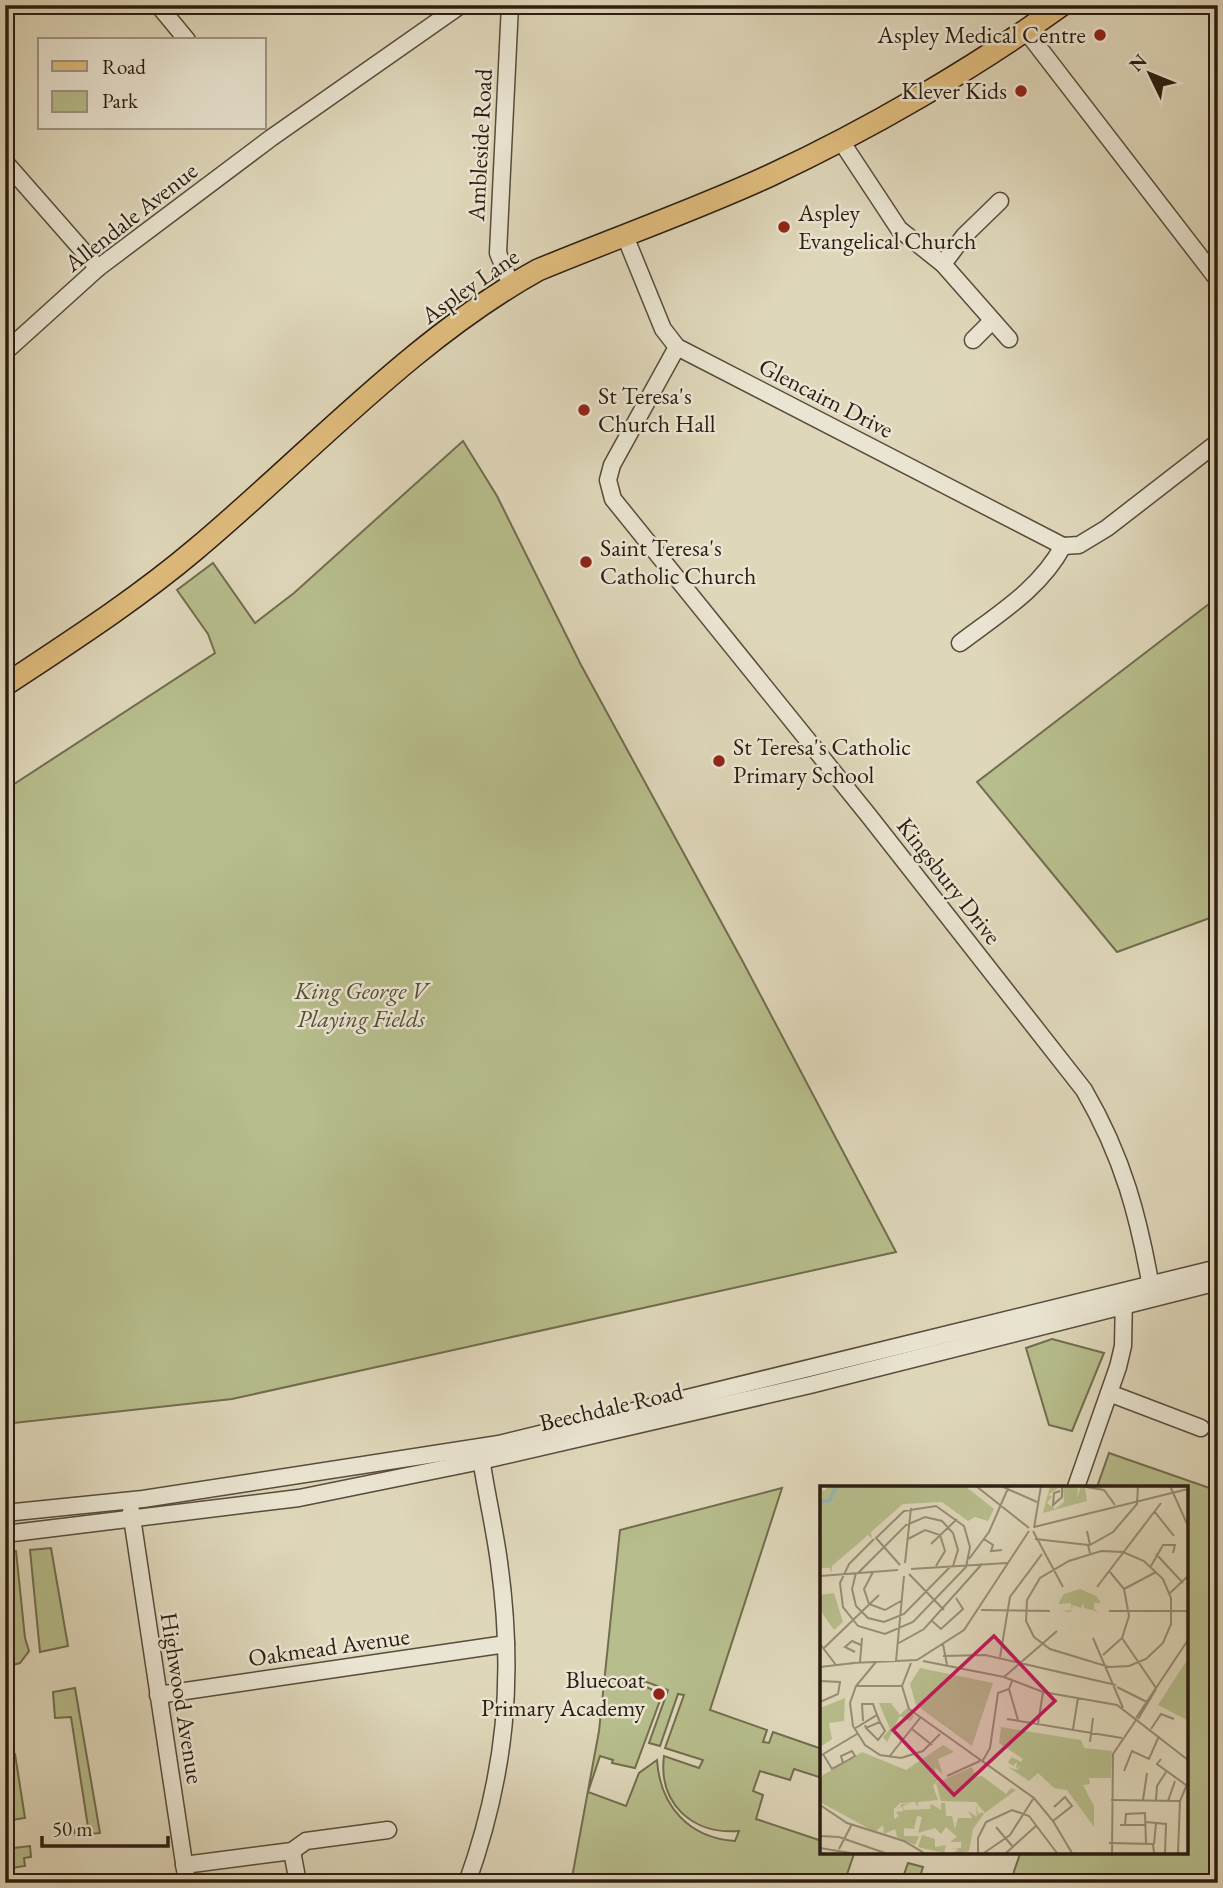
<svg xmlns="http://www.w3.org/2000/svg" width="1223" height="1888" font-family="'EB Garamond',serif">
<rect width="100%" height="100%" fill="#dfd7ba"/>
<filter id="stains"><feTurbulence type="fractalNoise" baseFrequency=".00286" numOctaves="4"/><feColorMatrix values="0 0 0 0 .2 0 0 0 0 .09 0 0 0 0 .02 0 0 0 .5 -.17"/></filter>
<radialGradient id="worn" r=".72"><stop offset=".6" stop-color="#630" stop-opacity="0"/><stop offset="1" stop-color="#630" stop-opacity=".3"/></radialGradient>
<g fill="#b7bd8c" stroke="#716d4e" stroke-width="2" fill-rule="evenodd">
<polygon points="463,441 497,496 581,665 743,962 896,1252 232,1399 5,1424 5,790 215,653 208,634 177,590 213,563 255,623 294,593"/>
<polygon points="1218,597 1218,915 1117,952 977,782"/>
<polygon points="1052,1339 1104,1353 1072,1431 1049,1425 1026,1348"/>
<polygon points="1109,1453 1218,1491 1218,1883 1010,1883 1021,1851 1186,1851 1186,1487 1097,1487"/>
<path d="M782,1488L710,1710L767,1730L763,1742L769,1743L773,1732L822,1749V1778L794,1769L790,1780L760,1771L753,1791L763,1795L756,1819L822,1841V1851H855L844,1883H571L599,1731L620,1530ZM644,1681L668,1690L649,1743L660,1746L678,1694L684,1695L665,1748L703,1760L699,1768L664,1756C658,1803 692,1835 739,1831L735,1841C689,1838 660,1806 657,1760L639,1773L626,1806L588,1792L600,1756L613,1760L612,1763L635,1768L662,1695L643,1685Z"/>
<polygon points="51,1548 68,1646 40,1652 30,1550"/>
<polygon points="5,1551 16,1551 25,1638 29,1651 20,1663 5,1667"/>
<polygon points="75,1688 100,1833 75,1836 74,1829 88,1827 71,1717 55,1718 53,1692"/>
<polygon points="5,1744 7,1755 15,1754 25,1818 5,1821"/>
<polygon points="30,1846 31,1857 24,1858 25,1866 5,1869 5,1849"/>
<polygon points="908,1863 923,1867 918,1883 901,1883"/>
</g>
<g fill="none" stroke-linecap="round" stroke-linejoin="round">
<defs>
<g id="minor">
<polyline points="158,5 187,40"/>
<polyline points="510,5 498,253 511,285"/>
<polyline points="1026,31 1218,280"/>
<polyline points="841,141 899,229 943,264 1009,339"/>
<polyline points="5,162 98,268"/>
<polyline points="625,236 663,329 677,347 1063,546"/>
<polyline points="943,264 964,236 1000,201"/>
<polyline points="973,340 992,321"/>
<path d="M677,347L612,465L608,480L613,499L869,816L1084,1090C1123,1157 1139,1217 1152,1293"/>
<polyline points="5,352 98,268 271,138 461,5"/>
<polyline points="1063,546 1079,545 1107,528 1218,442"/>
<path d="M960,643C998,614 1040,589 1063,546"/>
<polyline points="1109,1393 1201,1428"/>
<polyline points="1076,1487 1118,1367 1123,1346 1124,1295"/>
<polyline points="131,1511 187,1883"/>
<polyline points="5,1513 143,1499 499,1444 1218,1268"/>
<polyline points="5,1534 299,1498 481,1461 810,1385 1218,1282"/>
<polyline points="158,1695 506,1644"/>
<polyline points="292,1851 298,1883"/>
<polyline points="184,1865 292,1851 306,1841 388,1830"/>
<path d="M467,1883C506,1774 515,1677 499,1562C494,1525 485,1488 480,1451"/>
</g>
<path id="major" d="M5,685C70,642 137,599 196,549C306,457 413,339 538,270C615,238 693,211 769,176C868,130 973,69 1062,5"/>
</defs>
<use href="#minor" stroke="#584c3b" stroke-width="19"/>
<use href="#major" stroke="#2b1d11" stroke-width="24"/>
<use href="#minor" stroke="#eae5d2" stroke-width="16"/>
<use href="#major" stroke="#e0bc7d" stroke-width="21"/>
</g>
<g fill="#8f2418" stroke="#eae5d2" stroke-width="2.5">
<circle cx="1100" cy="35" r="7"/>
<circle cx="1021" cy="91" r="7"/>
<circle cx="784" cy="227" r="7"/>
<circle cx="584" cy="410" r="7"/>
<circle cx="586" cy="562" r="7"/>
<circle cx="719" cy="761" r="7"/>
<circle cx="659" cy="1694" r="7"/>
</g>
<g text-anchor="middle" stroke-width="5" stroke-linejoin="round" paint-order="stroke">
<g font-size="24" fill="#2b1d11" stroke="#eae5d2" text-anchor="start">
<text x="1086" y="43" text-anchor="end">Aspley Medical Centre</text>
<text x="1007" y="99" text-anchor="end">Klever Kids</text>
<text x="798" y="221">Aspley<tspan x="798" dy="28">Evangelical Church</tspan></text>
<text x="598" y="404">St Teresa's<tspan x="598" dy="28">Church Hall</tspan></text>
<text x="600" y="556">Saint Teresa's<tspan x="600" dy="28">Catholic Church</tspan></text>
<text x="733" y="755">St Teresa's Catholic<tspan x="733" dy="28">Primary School</tspan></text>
<text x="645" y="1688" text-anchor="end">Bluecoat<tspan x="645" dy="28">Primary Academy</tspan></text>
</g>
<g font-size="24" fill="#2b1d11" stroke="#eae5d2">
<text transform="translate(480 145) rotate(-87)" y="8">Ambleside Road</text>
<text transform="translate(131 217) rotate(-38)" y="8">Allendale Avenue</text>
<text transform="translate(470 286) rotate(-35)" y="8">Aspley Lane</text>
<text transform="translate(826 398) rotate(27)" y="8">Glencairn Drive</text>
<text transform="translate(949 881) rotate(52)" y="8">Kingsbury Drive</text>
<text transform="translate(611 1407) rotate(-13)" y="8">Beechdale Road</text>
<text transform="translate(329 1647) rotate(-8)" y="8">Oakmead Avenue</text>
<text transform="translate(182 1698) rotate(81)" y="8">Highwood Avenue</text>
</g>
<g font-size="24" font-style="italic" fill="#554d36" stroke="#eae5d2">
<text x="361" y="999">King George V<tspan x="361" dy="28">Playing Fields</tspan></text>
</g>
</g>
<g transform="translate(820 1486)">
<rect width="368" height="368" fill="#dfd7ba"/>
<path d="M10,0H145L174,23L168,35L155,31L148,35L122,16L83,18L51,46L52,53L48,49L12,80L11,88L10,82H0V2L4,5ZM230,0H241L228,9L232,10L227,17L235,23L244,16L243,0L258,1L257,13L260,2H265L267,15L223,27ZM260,103L276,110L281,117H274V123L279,126L264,122L263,117L261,122L253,119L251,126L242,125L252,124L251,117L238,118L244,108ZM14,107L23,136L14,144L0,124V109ZM367,174V234L338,219ZM100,182L173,197L152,260L96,219L90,198ZM25,212L24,235L9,237L12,253L0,261V222ZM59,217H71L80,229L87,222L94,230L90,235L80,230L67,256L63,251L70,243ZM181,241L261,254L264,262L292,265L291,292H269L270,298L263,299L274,320V341L247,304L234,302L218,287L209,295L188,281L197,284L201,279L196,283L197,276L193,280L188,276L192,271L201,276L203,273L179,257ZM123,259L134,266L118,273L123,289L115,281L116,292H120L113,300L118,314L98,316V321L95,316L80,317L74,323V333L79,330L76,326L84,325L81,320L76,324L82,318L91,317L83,320L84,324L110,323L111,318L121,324V317H125L126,330H132L135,343L138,332H152L148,325L157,331L156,318L158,328L162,326L164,328L153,343L149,365L143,367H134L138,363H131L141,362V355L138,356H130L137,351L126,341L121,348L115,342L98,347L102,331L97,330L94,343L84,342V350H99L95,359L77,351L75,343L64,348L63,339L55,346L0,316V291L42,266L86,284ZM152,281L156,291L162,290L186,308L191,302L196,304L165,327L156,316L121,315L116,297ZM102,349L115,353V361L126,359L124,367L98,361Z" fill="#b7bd8c"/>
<path fill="none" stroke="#95b8b6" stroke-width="3.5" d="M0,15H9L17,0"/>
<path fill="none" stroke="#978d76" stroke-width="2" d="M156,0L209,42M181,0L217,16M260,0L284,4L295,19M350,0L368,40M240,5L234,7L233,19L242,11V0M334,25L354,50M214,41L368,3M214,42L221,0M213,45L243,101M267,45L270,59L293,46L317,18L318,0M54,53L29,78L20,97L23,121L38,140L65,148L93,136L146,81L150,61L144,40L116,20L84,25L56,52L80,79M88,53L105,44L120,49L125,65L116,80M164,53L173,59L171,65L182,64M215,53L268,59L270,67M111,58L137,33M281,65L303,66L324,75L343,93L351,112V138L343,157L326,173L309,180L289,181L230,163L214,151L206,135L207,114L220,92L249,75ZM336,68L363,97M149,73L169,46L189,0M85,77L91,22M331,80L343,59H355L353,67M91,83L187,77M53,86L44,103L49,118L65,124L81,115M36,87L32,103L36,120L48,132L64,136L84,128L131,80M38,87L86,39L105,31L122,35L133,47L138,64L133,80M89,88L124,124M0,90L78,84M277,101L341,17M304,103L336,86M350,107L368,90M161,124L230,125M289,125H368M112,135L121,143L143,123L136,112M273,152L303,222M302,152L336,202M0,158L16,179M77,158L104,143L162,78M123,158L127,179M4,162L59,109M35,166L25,161L32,155L41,159M283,169L302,152L309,130L304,103L290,86M123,170L165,169L296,199M180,171L190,111L222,68M76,175L84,90M103,175L184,191L223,206L297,219L368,274M40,176L42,152M56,176L36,200L30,217L33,240L45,259L60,269L81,272L103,265L120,248M32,177L97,174L144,144L209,45M91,177L82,200L89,223L214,312L233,335L252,367M0,181L34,177M184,191L237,145M0,195L20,196L18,208L0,216M192,195L189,203L198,234M36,200H83M297,201L327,216M316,232L368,154M187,233L302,252M318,233L336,203M43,235L42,218H53L57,229M218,238L223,206M46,242L58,254L65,245L60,236M34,243L57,229L60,236L46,242L45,239M92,243L112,259M253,243L258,212M331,243L341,228L354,233M270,256L273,232M3,268L12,283L23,277L35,270L32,265L21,270L23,277M0,270L37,248M69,271L100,232M341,273L337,278L366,299M162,276L170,262L178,207L189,203M304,285L312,265L329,273L339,250M127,290L160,275M291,314L360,315M323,314L327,287M336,314L337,300L346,286M348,315L355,295M0,319L27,337L84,355L104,367M233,335L252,320L245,311L234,321M326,336L346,338L345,367M300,339H326M305,339L306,328L325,327L326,358M176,341L193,361M0,350L19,351L65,367M289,357L333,358L334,367M334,358L336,337M0,362L30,367M19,363L32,338M158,367V352L166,336L192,324L209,330L237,367M164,367L190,349L213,313M186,367L217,339M292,367L293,268L316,234M358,367L360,315L368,296"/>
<path fill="#c2185b" fill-opacity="0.15" stroke="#c2185b" stroke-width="3.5" d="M174,150L235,215L134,309L73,244Z"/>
<rect width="368" height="368" fill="none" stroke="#2b1d11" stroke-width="3.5"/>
</g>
<rect width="1223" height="1888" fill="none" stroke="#dfd7ba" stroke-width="28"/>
<rect x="7" y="7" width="1209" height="1874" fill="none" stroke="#2b1d11" stroke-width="3.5"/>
<rect x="14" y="14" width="1195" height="1860" fill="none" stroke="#2b1d11" stroke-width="2"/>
<rect x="38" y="38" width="228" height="91" fill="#eae5d2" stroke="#9e9585" stroke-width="2"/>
<rect x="52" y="61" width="35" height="10" fill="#e0bc7d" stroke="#9e9585" stroke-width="2"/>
<text x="102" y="74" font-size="21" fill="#2b1d11">Road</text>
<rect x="52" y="91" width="35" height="21" fill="#b7bd8c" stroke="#9e9585" stroke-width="2"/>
<text x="102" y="108" font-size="21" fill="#2b1d11">Park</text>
<g transform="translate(1150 74) rotate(313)" stroke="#eae5d2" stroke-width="5" paint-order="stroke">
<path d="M0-5L12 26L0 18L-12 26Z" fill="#2b1d11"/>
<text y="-10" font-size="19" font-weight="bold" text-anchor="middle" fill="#2b1d11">N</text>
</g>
<path d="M42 1836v10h126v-10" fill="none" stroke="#2b1d11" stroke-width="3.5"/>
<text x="52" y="1836" font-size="21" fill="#2b1d11" stroke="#eae5d2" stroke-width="5" paint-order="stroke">50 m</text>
<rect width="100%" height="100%" filter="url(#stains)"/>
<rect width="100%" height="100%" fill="url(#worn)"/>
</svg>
